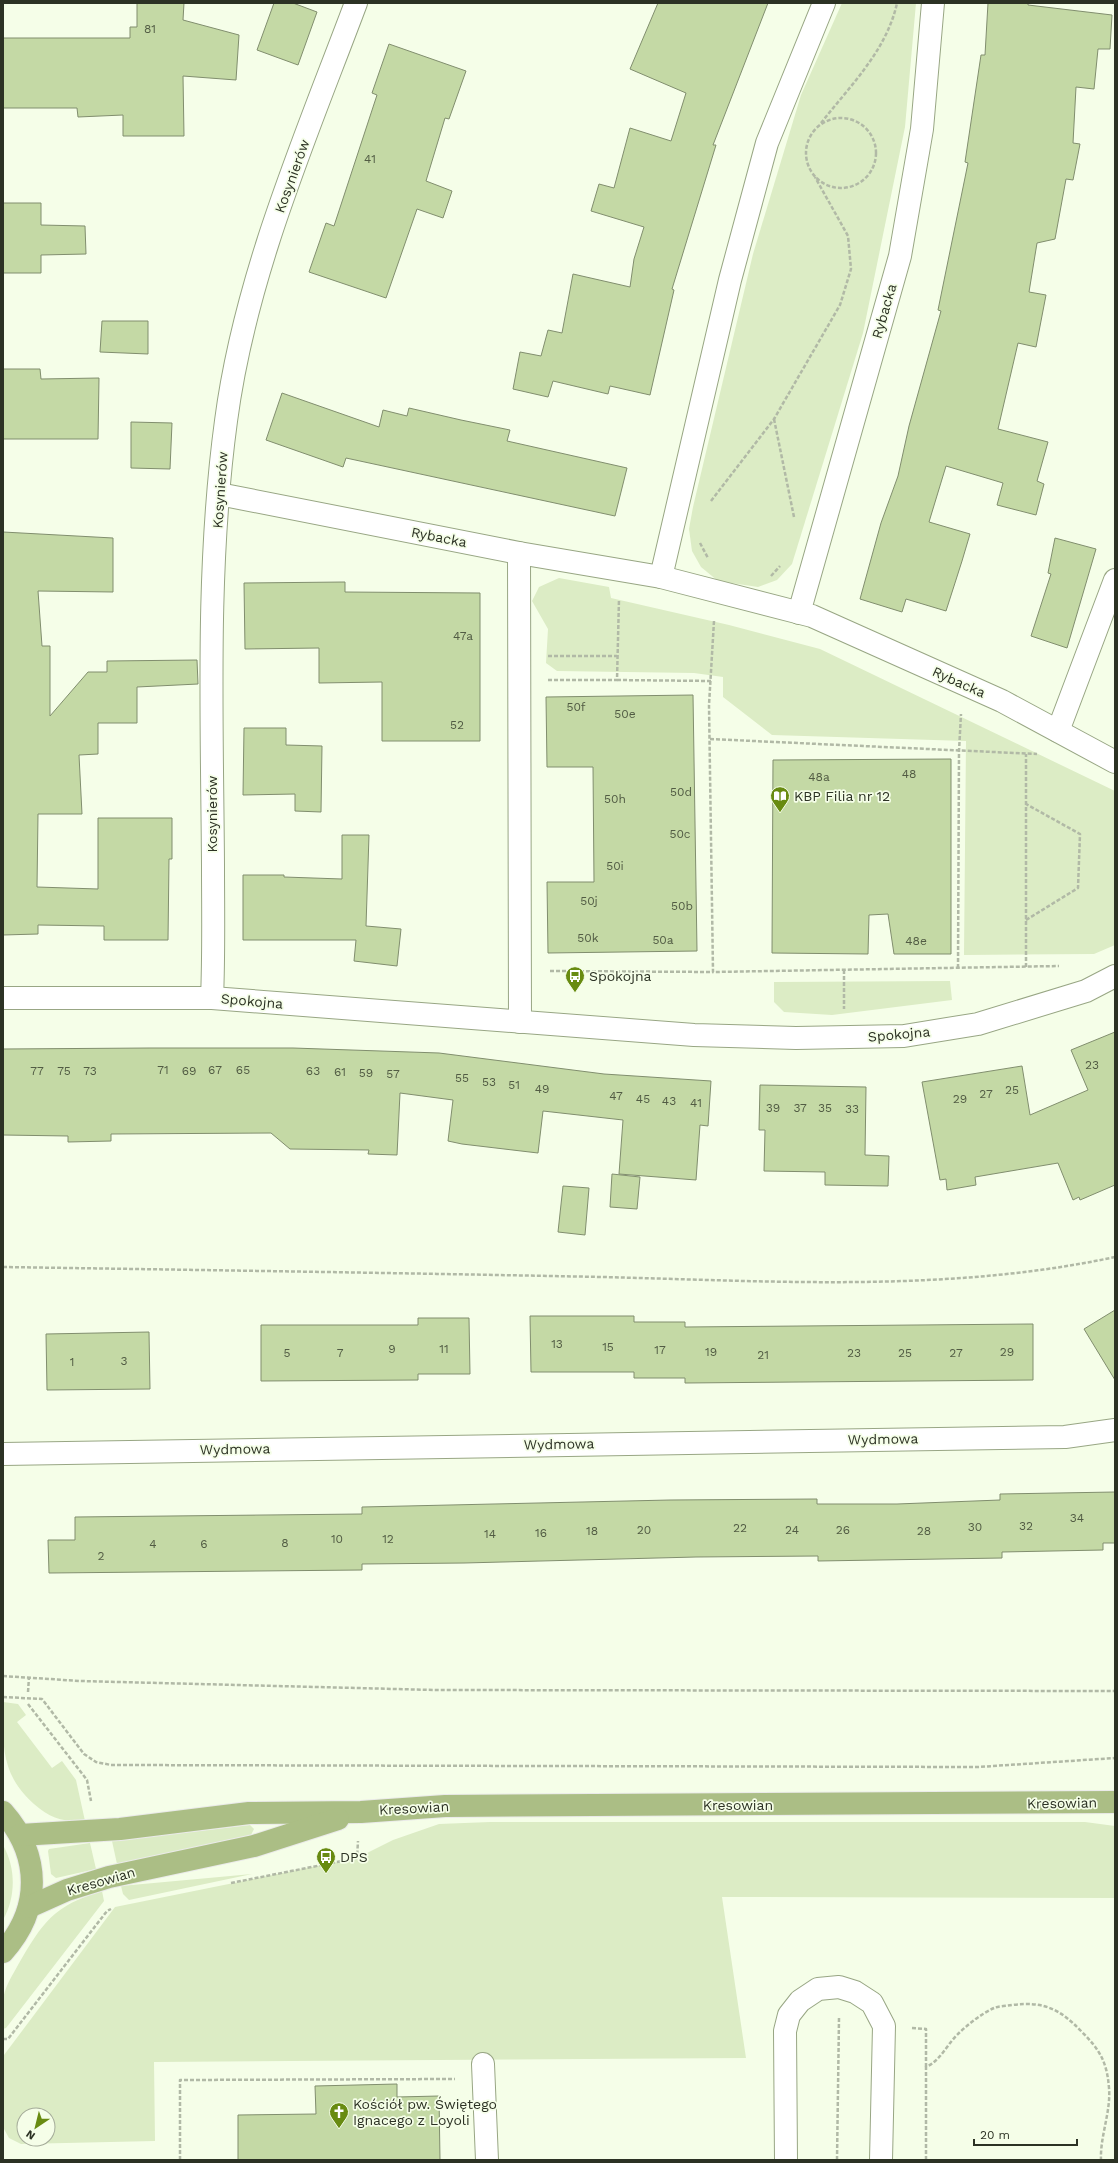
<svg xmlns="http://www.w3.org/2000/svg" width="1118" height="2163" font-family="'Work Sans',sans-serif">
<rect width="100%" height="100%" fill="#f5fee8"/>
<g fill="#dcecc5" fill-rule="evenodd">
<polygon points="842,3 916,3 905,127 863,333 792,564 777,580 758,587 718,581 701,567 692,551 689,529 693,507 753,254 801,95"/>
<polygon points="559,578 609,587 611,598 729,625 820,649 1115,791 1115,945 1094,954 964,955 966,741 772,735 723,697 723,677 694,673 557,671 546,663 548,629 532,601 539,587"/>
<polygon points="950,981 952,1000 832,1015 784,1012 774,1002 774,982"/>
<path d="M3,1702L18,1704L26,1715L17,1722L52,1768L62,1761L76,1780L85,1821C63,1822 51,1819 34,1804C0,1774 3,1744 3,1702Z"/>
<path d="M490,1822H1085L1115,1826V1898L722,1897L746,2058L154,2062L155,2141L21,2144L9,2138L4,2129V2055L115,1907L357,1858L393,1840L439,1824ZM24,2115H48V2139H24Z"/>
<polygon points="250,1825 254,1829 251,1835 117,1864 112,1841"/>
<polygon points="90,1843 96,1869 56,1878 51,1874 48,1851 49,1849"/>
<path d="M3,1845C16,1868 16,1897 3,1920Z"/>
<polygon points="252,1874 129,1900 123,1894 121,1886"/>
<path d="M102,1891L104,1901L6,2028L3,2029C3,2020 2,2010 3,2001C4,1988 12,1976 18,1965C43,1922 53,1906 102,1891Z"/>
</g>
<g fill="#c4d9a5" stroke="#818e6e">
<polygon points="137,3 184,3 183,20 239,35 236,80 183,76 184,136 123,136 123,115 78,117 77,108 3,108 3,38 130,38 130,27 137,27"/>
<polygon points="274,3 293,3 317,12 298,65 257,50"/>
<polygon points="658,3 768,3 713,145 716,145 672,289 674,290 650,395 610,386 608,394 553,381 548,397 513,389 520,352 541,356 548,330 562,333 573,274 630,287 634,259 644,227 591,211 599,184 614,188 630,128 671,141 686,93 630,69"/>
<polygon points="988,3 1028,3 1028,5 1112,15 1110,49 1098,49 1094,89 1076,87 1073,143 1080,144 1073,180 1066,179 1055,239 1037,243 1029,292 1046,295 1036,347 1018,343 998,429 1048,442 1037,481 1044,484 1036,515 997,505 1003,483 946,466 929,522 970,534 962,561 946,611 906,599 902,612 860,599 881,523 898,476 909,426 941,311 938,310 968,163 965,162 981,55 985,55"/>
<polygon points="389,44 466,71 449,119 445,118 426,181 452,191 443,218 417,209 386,298 309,272 326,223 334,226 377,95 372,93"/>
<polygon points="3,203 41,203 41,225 85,226 86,254 41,255 41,273 3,273"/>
<polygon points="102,321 148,321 148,354 100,352"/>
<polygon points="3,369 40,369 41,379 99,378 98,439 3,439"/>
<polygon points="282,393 379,427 383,410 407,416 409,408 461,420 510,430 507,441 627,468 615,516 346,458 343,467 266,440"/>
<polygon points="131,422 172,423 170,469 131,468"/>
<polygon points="3,532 113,538 113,592 38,591 42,646 50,646 50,716 88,672 107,672 107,661 197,660 198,684 137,687 137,723 98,723 98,754 79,755 82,814 38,814 37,887 98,889 98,818 172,818 172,859 169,859 168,940 104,940 104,926 38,925 38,934 3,935"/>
<polygon points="1055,538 1096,549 1067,648 1031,636 1051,574 1048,573"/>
<polygon points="345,582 345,592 480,593 480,741 382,741 382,682 319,683 319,648 245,649 244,583"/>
<polygon points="693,695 697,951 548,953 547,882 594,882 593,767 547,767 546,697"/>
<polygon points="244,728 286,728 286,745 322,746 321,812 295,811 295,794 243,795"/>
<polygon points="951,759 951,954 894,954 888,914 869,915 868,954 772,953 773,760"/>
<polygon points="342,835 369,835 366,926 401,929 397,966 354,961 356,940 243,940 243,875 284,875 284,877 342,879"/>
<polygon points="1115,1032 1115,1185 1080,1200 1079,1197 1073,1200 1058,1163 975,1177 976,1185 947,1190 946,1179 940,1180 922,1082 1022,1066 1030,1115 1088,1090 1071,1050"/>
<polygon points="149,1048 293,1048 439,1053 604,1074 711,1081 708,1126 700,1125 696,1180 619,1174 623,1120 543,1111 538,1153 462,1144 448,1141 453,1100 400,1093 397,1155 368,1154 369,1150 290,1149 271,1133 111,1134 111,1141 68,1142 68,1136 3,1135 3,1049"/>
<polygon points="760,1085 866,1087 865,1155 889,1156 888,1186 825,1185 825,1172 764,1171 765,1130 759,1130"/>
<polygon points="612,1174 640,1177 637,1209 610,1207"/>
<polygon points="563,1186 589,1188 585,1235 558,1232"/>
<polygon points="1115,1310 1115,1380 1084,1329"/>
<polygon points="530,1316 634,1316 634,1322 685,1322 685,1327 1033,1324 1033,1380 685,1383 685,1378 634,1378 634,1372 531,1372"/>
<polygon points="418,1318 469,1318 470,1374 418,1374 418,1380 261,1381 261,1325 418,1325"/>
<polygon points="149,1332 150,1389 47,1390 46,1334"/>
<polygon points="1115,1492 1115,1543 1103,1543 1103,1550 1002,1552 1002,1558 818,1561 818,1556 696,1557 464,1563 362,1564 362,1570 49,1573 48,1540 75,1540 75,1517 362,1514 362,1507 670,1500 817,1499 817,1504 897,1504 1000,1500 1000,1494"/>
<polygon points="397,2084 397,2097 439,2096 440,2160 238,2160 238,2115 316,2114 315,2086"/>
</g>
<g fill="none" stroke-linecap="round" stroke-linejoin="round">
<defs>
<g id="minor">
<polyline points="219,494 519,553 661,577 812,616 1002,701 1115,762"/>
<polyline points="519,553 520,1022"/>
<polyline points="661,577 730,280 767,143 824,3"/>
<polyline points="799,613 900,256 922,129 933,3"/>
<polyline points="1058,731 1115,580"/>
<polyline points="3,998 212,998 694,1035 796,1038 904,1036 978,1024 1086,991 1115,976"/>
<path d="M212,998C214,953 213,909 213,865C212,717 206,568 226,421C245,276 305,139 356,3"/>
<polyline points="3,1454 1065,1437 1115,1430"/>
<polyline points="483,2064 487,2160"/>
<polyline points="786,2160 785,2031 789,2015 800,2001 818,1989 839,1987 855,1992 872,2003 884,2026 881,2160"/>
</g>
<g id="major">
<path d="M3,1812C41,1855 42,1909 3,1952"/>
<polyline points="20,1835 120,1829 249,1813 361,1812 445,1806 1115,1802"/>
<polyline points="29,1907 67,1890 109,1877 254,1846 338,1819"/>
</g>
</defs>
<use href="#minor" stroke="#98a684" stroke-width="24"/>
<use href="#major" stroke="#eaeae9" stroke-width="24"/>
<g stroke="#b1b9a6" stroke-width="2.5" stroke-dasharray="4 2" stroke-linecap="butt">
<circle cx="841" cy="153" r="35"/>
<path d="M821,123C850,86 887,50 897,3"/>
<polyline points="774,419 794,517"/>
<polyline points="711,501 774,419 840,305 851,269 848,236 815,177"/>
<polyline points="700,543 708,558"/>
<polyline points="771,576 780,566"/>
<polyline points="714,621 709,705 713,972 1059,966"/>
<polyline points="548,656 617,656"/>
<polyline points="548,680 617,680 619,599"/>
<polyline points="617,680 711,681"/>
<polyline points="710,739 1037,754"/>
<polyline points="1026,920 1078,888 1080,834 1026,804"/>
<polyline points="1026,967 1026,754"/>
<polyline points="958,968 959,751 961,714"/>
<polyline points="844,970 844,1009"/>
<polyline points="550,971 713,972"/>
<path d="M3,1267C203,1270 402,1273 602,1277C772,1281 947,1293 1115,1257"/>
<polyline points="3,1676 80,1681 435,1690 1115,1691"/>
<polyline points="28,1692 29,1677"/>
<polyline points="3,1697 42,1699 84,1754 96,1762 111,1765 978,1767 1115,1758"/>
<polyline points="28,1704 87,1780 91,1801"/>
<polyline points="231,1883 357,1858 358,1841"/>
<polyline points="912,2028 926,2029 926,2067"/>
<polyline points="3,2039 8,2039 107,1911 111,1909"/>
<polyline points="180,2160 180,2080 455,2079"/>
<polyline points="837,2160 839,2018"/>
<path d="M926,2160V2067C940,2061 946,2046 957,2035C967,2025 981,2014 994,2008C999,2006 1006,2006 1012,2005C1044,2001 1060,2009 1082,2032C1100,2050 1107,2062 1109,2088C1111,2112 1100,2136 1101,2160"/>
</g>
<use href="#minor" stroke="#fff" stroke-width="22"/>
<use href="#major" stroke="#abbe85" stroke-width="22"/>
</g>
<defs>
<symbol id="library-pin" viewBox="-11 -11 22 30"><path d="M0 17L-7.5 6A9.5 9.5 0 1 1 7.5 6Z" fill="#688b11" stroke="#f5fee8"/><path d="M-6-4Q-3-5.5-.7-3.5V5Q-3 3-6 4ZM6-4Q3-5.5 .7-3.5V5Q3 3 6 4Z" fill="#fff"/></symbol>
<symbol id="bus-pin" viewBox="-11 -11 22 30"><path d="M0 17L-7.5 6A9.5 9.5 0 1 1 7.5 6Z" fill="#688b11" stroke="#f5fee8"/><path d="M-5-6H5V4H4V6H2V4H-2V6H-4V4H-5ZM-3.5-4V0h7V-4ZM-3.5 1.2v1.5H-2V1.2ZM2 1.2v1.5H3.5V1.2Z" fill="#fff"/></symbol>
<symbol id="church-pin" viewBox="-11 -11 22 30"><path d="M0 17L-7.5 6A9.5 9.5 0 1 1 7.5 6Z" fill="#688b11" stroke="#f5fee8"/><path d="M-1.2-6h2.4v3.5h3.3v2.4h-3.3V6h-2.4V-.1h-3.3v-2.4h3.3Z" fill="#fff"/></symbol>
</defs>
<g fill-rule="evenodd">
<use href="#library-pin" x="769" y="785" width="22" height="30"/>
<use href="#bus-pin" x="564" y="965" width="22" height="30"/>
<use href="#bus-pin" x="315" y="1846" width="22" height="30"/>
<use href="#church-pin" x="328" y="2101" width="22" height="30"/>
</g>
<g text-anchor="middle" stroke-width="3.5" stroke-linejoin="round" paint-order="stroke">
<g font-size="12" fill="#525c44">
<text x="150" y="33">81</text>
<text x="370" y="163">41</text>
<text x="463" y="640">47a</text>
<text x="576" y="711">50f</text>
<text x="625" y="718">50e</text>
<text x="457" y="729">52</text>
<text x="909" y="778">48</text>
<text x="819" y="781">48a</text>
<text x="681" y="796">50d</text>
<text x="615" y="803">50h</text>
<text x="680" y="838">50c</text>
<text x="615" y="870">50i</text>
<text x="589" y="905">50j</text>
<text x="682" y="910">50b</text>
<text x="588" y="942">50k</text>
<text x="663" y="944">50a</text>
<text x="916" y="945">48e</text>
<text x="1092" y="1069">23</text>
<text x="163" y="1074">71</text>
<text x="215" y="1074">67</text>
<text x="243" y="1074">65</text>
<text x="37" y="1075">77</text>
<text x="64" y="1075">75</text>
<text x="90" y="1075">73</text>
<text x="189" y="1075">69</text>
<text x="313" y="1075">63</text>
<text x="340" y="1076">61</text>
<text x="366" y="1077">59</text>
<text x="393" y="1078">57</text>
<text x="462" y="1082">55</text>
<text x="489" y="1086">53</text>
<text x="514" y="1089">51</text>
<text x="542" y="1093">49</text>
<text x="1012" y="1094">25</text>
<text x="986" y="1098">27</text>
<text x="616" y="1100">47</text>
<text x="643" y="1103">45</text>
<text x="960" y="1103">29</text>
<text x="669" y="1105">43</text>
<text x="696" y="1107">41</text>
<text x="773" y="1112">39</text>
<text x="800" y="1112">37</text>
<text x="825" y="1112">35</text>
<text x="852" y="1113">33</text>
<text x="557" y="1348">13</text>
<text x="608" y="1351">15</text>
<text x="392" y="1353">9</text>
<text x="444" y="1353">11</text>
<text x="660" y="1354">17</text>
<text x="711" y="1356">19</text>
<text x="1007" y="1356">29</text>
<text x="287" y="1357">5</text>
<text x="340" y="1357">7</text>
<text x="854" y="1357">23</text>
<text x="905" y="1357">25</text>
<text x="956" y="1357">27</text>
<text x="763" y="1359">21</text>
<text x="124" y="1365">3</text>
<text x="72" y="1366">1</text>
<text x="1077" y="1522">34</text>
<text x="1026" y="1530">32</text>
<text x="975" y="1531">30</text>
<text x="740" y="1532">22</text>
<text x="644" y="1534">20</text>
<text x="792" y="1534">24</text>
<text x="843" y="1534">26</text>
<text x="592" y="1535">18</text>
<text x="924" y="1535">28</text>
<text x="541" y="1537">16</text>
<text x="490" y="1538">14</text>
<text x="337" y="1543">10</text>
<text x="388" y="1543">12</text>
<text x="285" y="1547">8</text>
<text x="153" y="1548">4</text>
<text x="204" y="1548">6</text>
<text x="101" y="1560">2</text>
</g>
<g font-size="14" fill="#2c3224" stroke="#f5fee8">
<text transform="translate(292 176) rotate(-70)" y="5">Kosynierów</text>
<text transform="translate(884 311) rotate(-74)" y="5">Rybacka</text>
<text transform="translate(220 490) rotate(-86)" y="5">Kosynierów</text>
<text transform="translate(439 537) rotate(11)" y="5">Rybacka</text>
<text transform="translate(959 682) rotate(24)" y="5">Rybacka</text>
<text transform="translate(212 814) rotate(-90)" y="5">Kosynierów</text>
<text transform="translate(252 1001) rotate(5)" y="5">Spokojna</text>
<text transform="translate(899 1034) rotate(-5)" y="5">Spokojna</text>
<text transform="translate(883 1439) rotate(-1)" y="5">Wydmowa</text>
<text transform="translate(559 1444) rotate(-1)" y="5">Wydmowa</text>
<text transform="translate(235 1449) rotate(-1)" y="5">Wydmowa</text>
<text transform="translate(1062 1803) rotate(-1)" y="5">Kresowian</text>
<text x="738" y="1810">Kresowian</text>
<text transform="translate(414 1808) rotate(-3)" y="5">Kresowian</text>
<text transform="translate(101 1881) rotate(-16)" y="5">Kresowian</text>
</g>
<g font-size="14" fill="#2c3224" stroke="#f5fee8" text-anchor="start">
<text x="794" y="801">KBP Filia nr 12</text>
<text x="589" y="981">Spokojna</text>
<text x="340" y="1862">DPS</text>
<text x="353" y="2109">Kościół pw. Świętego<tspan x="353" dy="16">Ignacego z Loyoli</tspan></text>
</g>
</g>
<rect width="1118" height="2163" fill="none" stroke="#2c3224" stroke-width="8"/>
<g transform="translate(36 2127) rotate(215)"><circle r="19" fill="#f5fee8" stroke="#a5ac9a"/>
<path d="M0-3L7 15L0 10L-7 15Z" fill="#688b11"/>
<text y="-6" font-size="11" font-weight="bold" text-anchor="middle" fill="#2c3224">N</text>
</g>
<path d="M974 2139v6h103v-6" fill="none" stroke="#2c3224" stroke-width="2"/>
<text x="980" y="2139" font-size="12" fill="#2c3224" stroke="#f5fee8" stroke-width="3" paint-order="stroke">20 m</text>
</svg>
